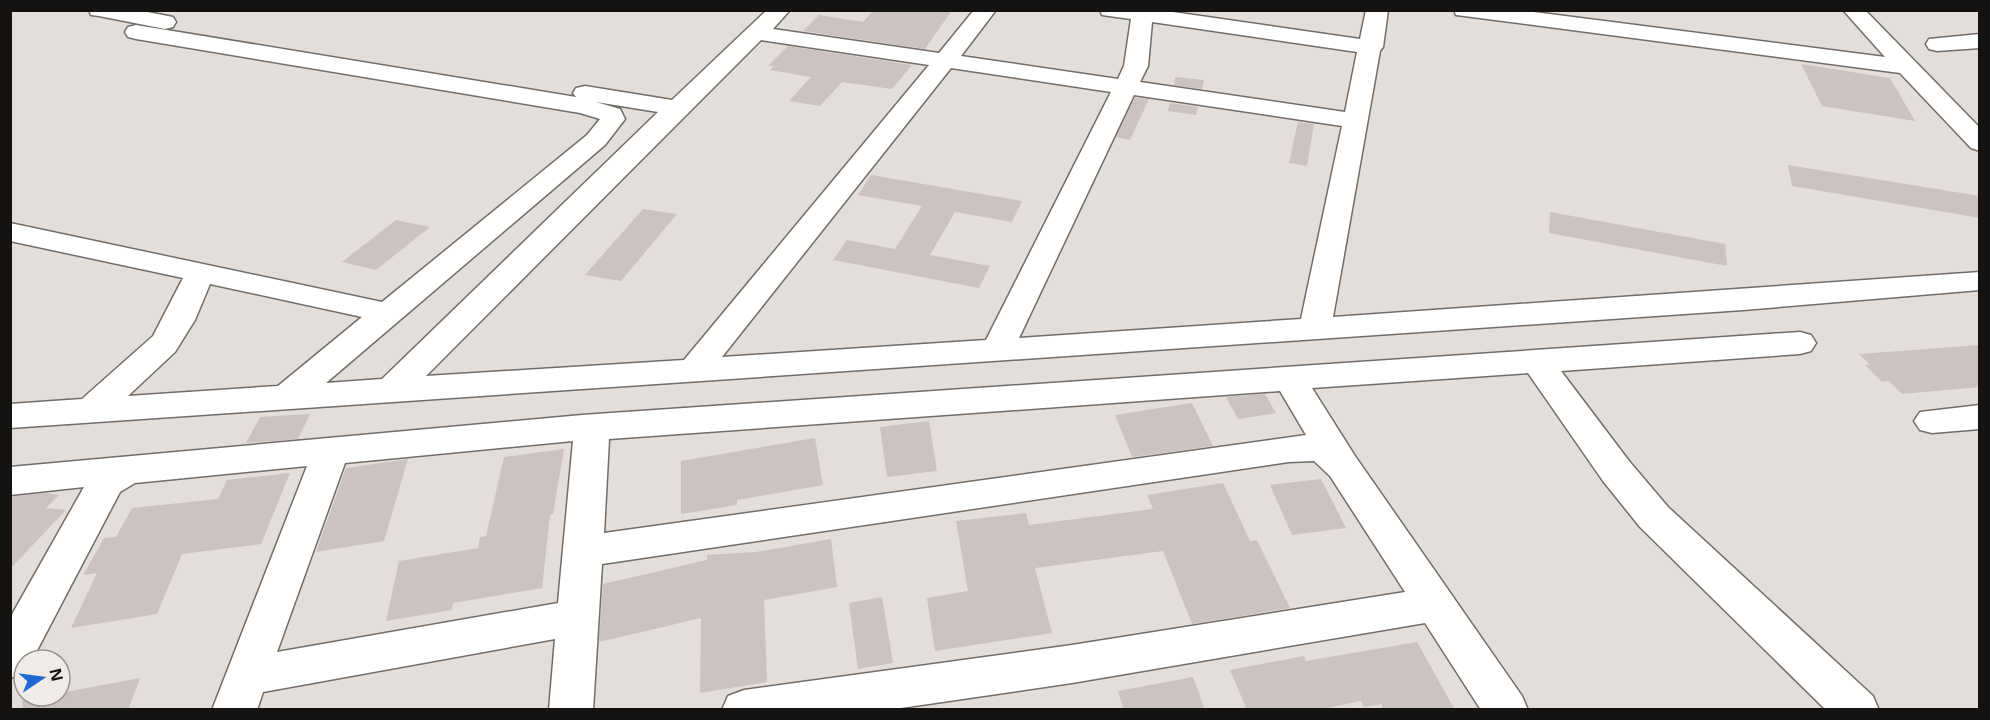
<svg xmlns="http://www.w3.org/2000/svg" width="1990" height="720" font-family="'Open Sans',sans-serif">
<rect width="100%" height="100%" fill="#e3ded9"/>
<g fill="#cac3c1">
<polygon points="874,10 952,10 925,49 803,31 819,15 863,22"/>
<polygon points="788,46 912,65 892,89 842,82 820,106 789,101 811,77 770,70 774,66 768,66"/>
<polygon points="1801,64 1890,78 1915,121 1822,106"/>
<polygon points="1175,77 1204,80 1202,89 1174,85"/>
<polygon points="1135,98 1149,99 1130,140 1116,137"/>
<polygon points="1170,103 1198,107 1196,115 1168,111"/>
<polygon points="1298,122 1314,124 1307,166 1289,163"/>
<polygon points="1788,165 1980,196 1980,218 1792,186"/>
<polygon points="871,175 1022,201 1012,222 955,212 930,255 990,266 979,288 833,260 847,240 895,249 922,206 858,195"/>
<polygon points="643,209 677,214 621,281 585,275"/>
<polygon points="1550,212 1725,244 1727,266 1549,233"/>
<polygon points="396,220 430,227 376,270 342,262"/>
<polygon points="1980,345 1980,387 1902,394 1889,381 1882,382 1865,365 1870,365 1859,354"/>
<polygon points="1265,394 1276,413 1238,419 1226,397"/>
<polygon points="1192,403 1213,446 1132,457 1115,415"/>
<polygon points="310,414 298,439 246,443 260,417"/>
<polygon points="929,421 937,471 887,477 880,427"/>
<polygon points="815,438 823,485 737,500 737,505 681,514 681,461"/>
<polygon points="564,449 553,514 550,515 542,588 453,603 452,610 386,621 399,561 478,548 480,537 486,536 504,457"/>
<polygon points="408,459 384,541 316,552 346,468"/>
<polygon points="290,473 261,544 182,554 157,614 71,628 97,573 83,575 104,538 116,537 132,508 218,499 227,480"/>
<polygon points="1321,479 1346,528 1292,535 1270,485"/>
<polygon points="1223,483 1250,541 1257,540 1290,608 1192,624 1163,551 1035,568 1052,633 935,651 927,598 968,591 956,521 1026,513 1029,525 1153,509 1147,495"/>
<polygon points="46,493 59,495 46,508 66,510 10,569 10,497"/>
<polygon points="831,539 837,587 764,600 767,682 700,693 701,618 599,642 603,584 707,560 707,555 756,552"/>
<polygon points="882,597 893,663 858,669 849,603"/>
<polygon points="1417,642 1455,710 1382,710 1382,704 1364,707 1361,701 1318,710 1247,710 1230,670 1304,656 1306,661"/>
<polygon points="1193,677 1205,710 1124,710 1118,691"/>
<polygon points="140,678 128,710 23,710 22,700 60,696 60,693"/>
</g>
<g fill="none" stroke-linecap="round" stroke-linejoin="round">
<defs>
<g id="minor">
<polygon points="89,10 137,10 173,17 176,22 173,27 165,29 99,16 91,15"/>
<path d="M767,10H790L773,29L939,53L974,10H996L961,56L1118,79L1124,66L1131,19L1102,15L1100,10H1159L1360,39L1366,10H1388L1383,47L1380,51L1333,317L1980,272V290L1743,310L10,428V404L82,399L153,336L183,278L10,241V223L382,302L587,135L600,119L580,113L136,39L128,37L125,32L128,27L136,25L576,97L573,93L576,88L585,86L672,100ZM1152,22L1357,52L1345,112L1140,82L1148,66ZM761,40L929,65L684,360L426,376ZM951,68L1111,92L986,340L722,357ZM1134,95L1342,126L1301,319L1019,338ZM596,102L658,112L382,379L326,383L605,145L625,119L620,109ZM210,284L362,317L278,386L128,396L175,352L195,320Z"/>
<polygon points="1454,10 1518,10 1885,57 1843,10 1865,10 1980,128 1980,151 1971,148 1900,73 1464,16 1456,15"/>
<polygon points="1980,34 1980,48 1937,51 1929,49 1926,44 1929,39"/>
<path d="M1800,332L1811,335L1816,343L1811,351L1800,354L1561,371L1629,461L1668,507L1873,696L1879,710H1826L1640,527L1603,481L1528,373L1312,388L1355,456L1522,696L1528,710H1481L1425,623L1072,683L887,710H722L728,696L744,690L1072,645L1405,592L1330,476L1314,461L1289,462L602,564L593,710H549L555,639L263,692L257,710H212L307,466L135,483L120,492L32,660H24V673L10,678V618L84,487L10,495V467L582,415ZM1280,391L1306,435L604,533L609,439ZM573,441L558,603L277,652L345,463Z"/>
<polygon points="1980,405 1980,429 1932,433 1920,430 1914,421 1920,412"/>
</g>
</defs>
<use href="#minor" stroke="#726d69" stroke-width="3"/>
<use href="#minor" fill="#fff" fill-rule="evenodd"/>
</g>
<rect width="1990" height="720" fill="none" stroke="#151312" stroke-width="24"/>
<g transform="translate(42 678) rotate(77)"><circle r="28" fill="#f0ebe6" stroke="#989591" stroke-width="1.5"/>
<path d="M0-4.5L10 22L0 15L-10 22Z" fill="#1f69d4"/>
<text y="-9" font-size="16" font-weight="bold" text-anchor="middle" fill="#151312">N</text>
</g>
</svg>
